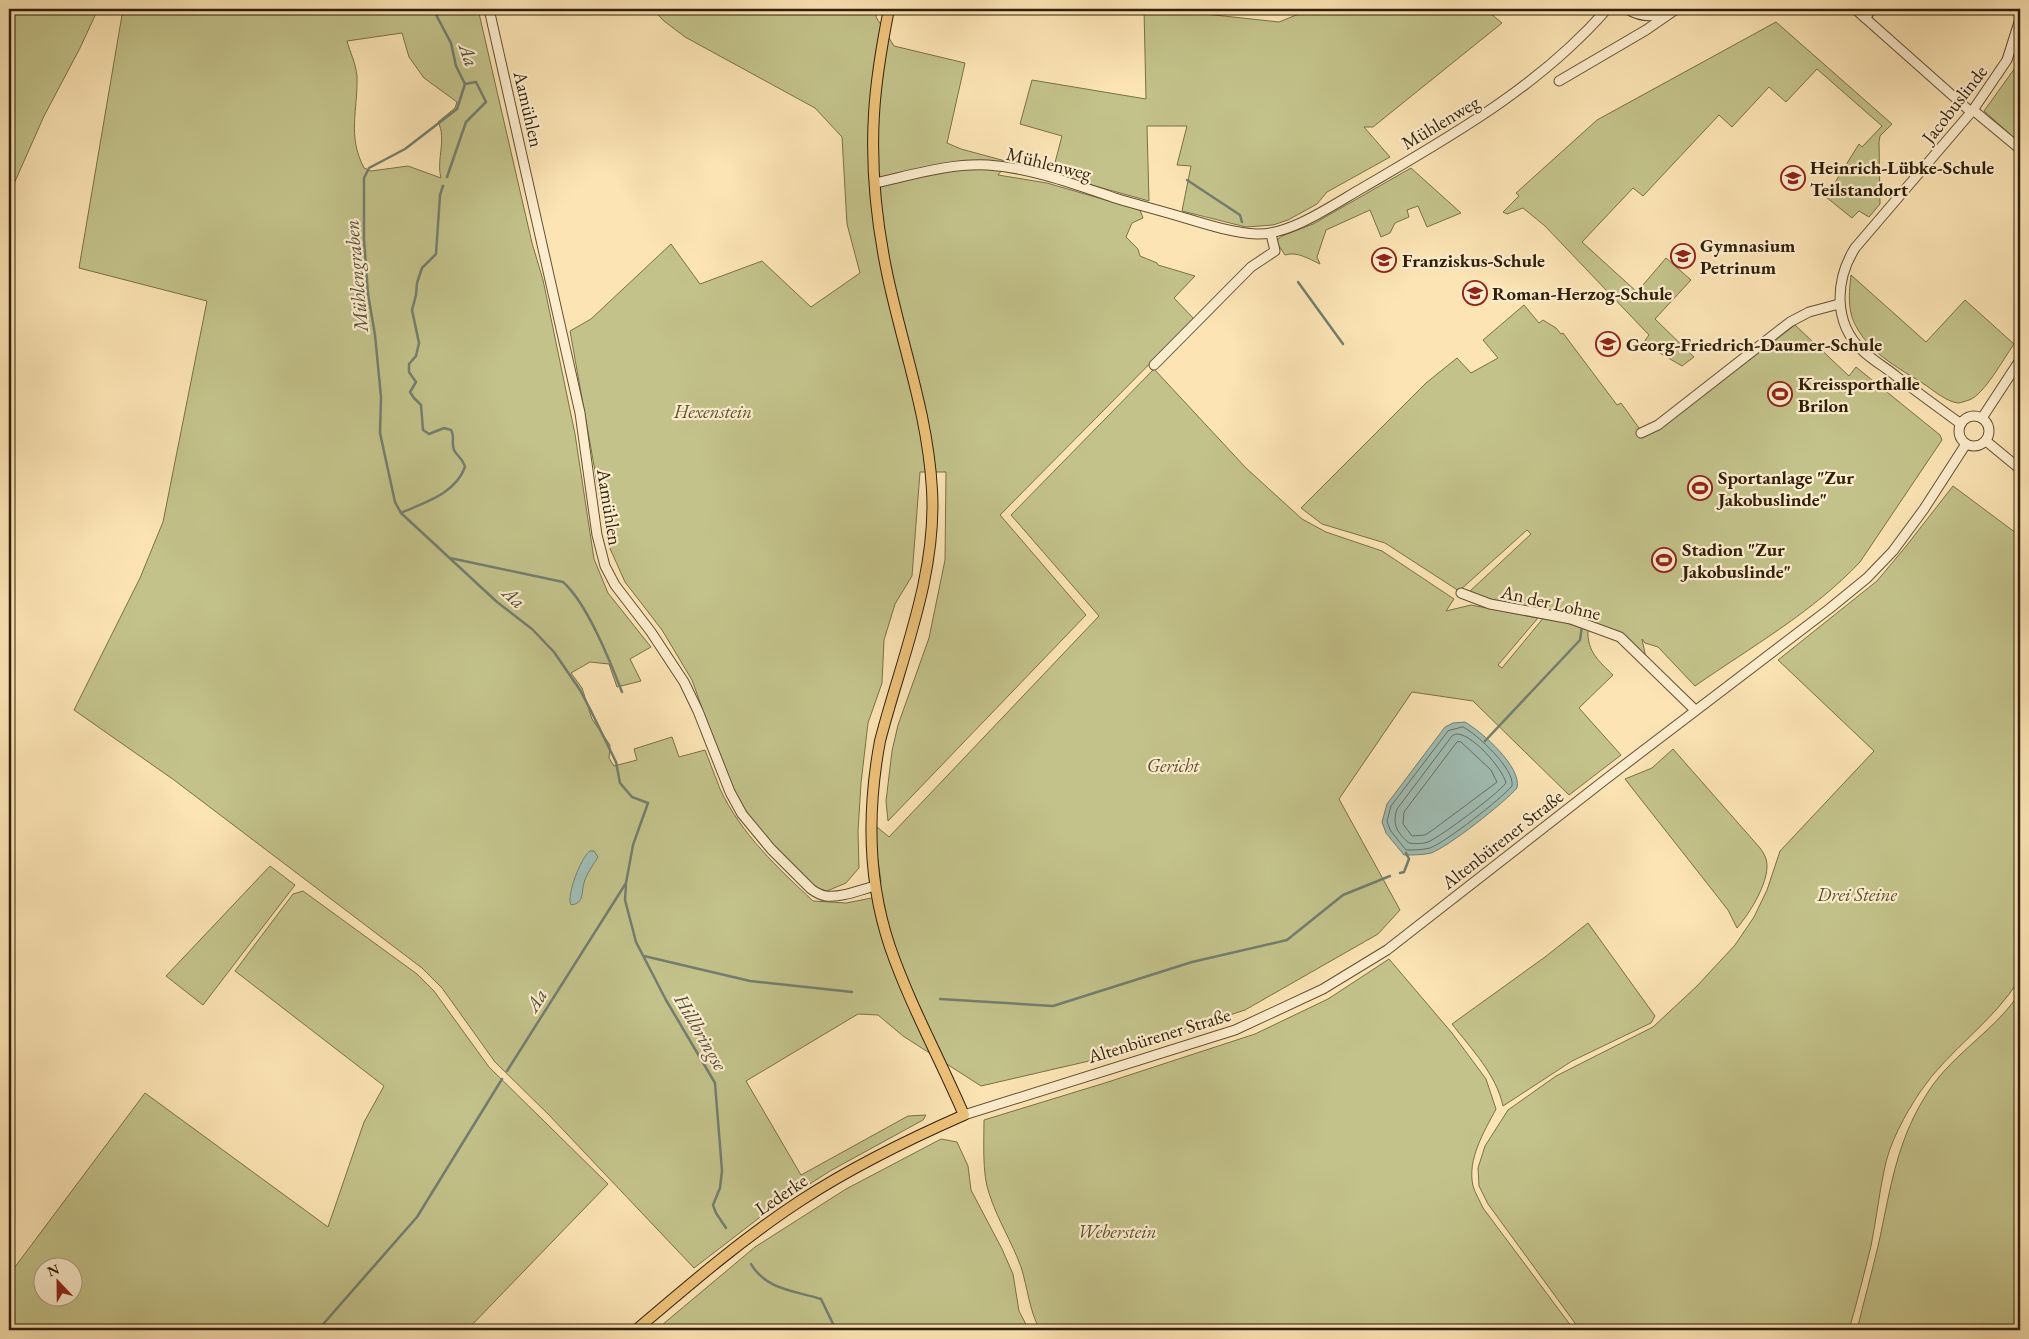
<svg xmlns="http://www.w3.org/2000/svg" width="2029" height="1339" font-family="'EB Garamond',serif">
<rect width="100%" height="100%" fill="#fce4b4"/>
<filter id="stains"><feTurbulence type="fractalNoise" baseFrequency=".004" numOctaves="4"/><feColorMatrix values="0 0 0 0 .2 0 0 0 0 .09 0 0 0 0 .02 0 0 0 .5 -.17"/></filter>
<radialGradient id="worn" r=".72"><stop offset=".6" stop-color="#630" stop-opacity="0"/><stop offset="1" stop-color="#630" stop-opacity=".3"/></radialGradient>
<g fill="#c3c28a" stroke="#797048" fill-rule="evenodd">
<polygon points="22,9 98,9 80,48 44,116 9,195 9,15"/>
<path d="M123,9H478L532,243L543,280L575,434L594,559L608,593L651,647L630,659L641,681L617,687L609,664L590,662L571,673L582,688L592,719L610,745L609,758L614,766L637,760L634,749L672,737L679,757L705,750C710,763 715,776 720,789C741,834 778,868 813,901L846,903L877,897L881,881L875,841L877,827L889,837L1099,616L1011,515L1154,369L1246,468L1302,519L1326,532L1382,551L1454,599L1446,611L1471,605L1538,618L1498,665L1502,668L1545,616L1588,630C1587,652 1599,661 1613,675L1579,708L1621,755L1569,795L1473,701L1412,692L1339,799L1400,910L1378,934L1245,1010L1089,1061L981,1086L903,1036L878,1015L858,1014L746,1081L801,1175L908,1116L926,1115L923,1120L830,1171L772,1208L694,1268L549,1115L495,1062L442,988L422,968L174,780L74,710L140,578L163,522L207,301L79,268ZM402,33L409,57L424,78L457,102L455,108L438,122C447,139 436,159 441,178L408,166L371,171L364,168C347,135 358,111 357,76C356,64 350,52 347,41Z"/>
<polygon points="652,9 877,9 876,17 894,46 965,63 947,143 961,149 1009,162 998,175 1047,183 1140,210 1143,218 1132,223 1126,237 1138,249 1140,256 1157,263 1158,265 1195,276 1174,298 1194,319 1000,515 1086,615 888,821 886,801 892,751 898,725 929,638 945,560 946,472 920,472 912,576 895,604 884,640 882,683 868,723 861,783 858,831 859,868 846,883 827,891 817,888 780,856 748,818 730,786 692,680 662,630 625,582 608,544 570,331 591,319 671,244 700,284 762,261 811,307 860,273 847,224 842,137 815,108 685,37 664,21"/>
<polygon points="1144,9 1159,9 1279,22 1311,9 1485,9 1502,23 1373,127 1364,127 1390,157 1327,192 1317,204 1288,220 1273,225 1246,227 1182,211 1191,166 1177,165 1187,126 1147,126 1149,201 1052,174 1062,136 1020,124 1032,80 1146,99"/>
<polygon points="1776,22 1892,124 1880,136 1879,142 1880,204 1869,217 1859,211 1852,218 1826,197 1859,144 1862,147 1882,126 1817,69 1786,102 1769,87 1732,127 1719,115 1643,196 1633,188 1582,242 1637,292 1666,258 1691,280 1655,319 1694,357 1682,366 1648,346 1644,342 1649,335 1545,226 1523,208 1507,214 1503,212 1519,196 1516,193 1597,120"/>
<polygon points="2020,61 2020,143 1984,111"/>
<path d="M1411,168L1461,213L1427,227L1418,206L1407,210L1409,217L1395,223L1390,233L1381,237L1370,210L1326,230L1317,257L1320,264C1309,259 1297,251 1285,255L1277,243L1278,239L1282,236L1313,224Z"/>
<path d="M1851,275L1926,342L1965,300L2014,344C2004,358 1984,395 1969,400C1966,401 1960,403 1958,403C1948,402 1935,392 1927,386C1902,370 1872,355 1857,328C1847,311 1849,294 1851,275Z"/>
<path d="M1524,305L1539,323L1543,320L1556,328L1561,334L1563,333L1617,405L1621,403L1639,428L1643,437L1659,429L1795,325L1849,376L1856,367L1940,435L1942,440L1860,562C1813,612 1751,647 1695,686L1658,647L1645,643L1642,639L1646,658L1623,636L1558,611L1521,609L1468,593L1531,534L1527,530L1459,591L1385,543L1322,524L1301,508L1426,383L1457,358L1471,373L1498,358L1483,340Z"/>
<path d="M1953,486L2020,536V978C1994,1022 1949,1049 1920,1092C1905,1115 1889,1143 1884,1171C1879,1195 1876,1221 1871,1246C1864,1274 1857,1302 1849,1330H1580L1488,1204L1479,1186L1478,1168L1485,1146L1508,1110L1556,1076L1653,1027L1697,986L1735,945L1754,917L1767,890L1780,851L1874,751L1778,660L1877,581L1907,545Z"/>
<path d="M1673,749L1760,848C1762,851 1765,855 1766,859C1772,878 1750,913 1737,928L1728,910L1625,779L1652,768Z"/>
<polygon points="270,866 295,885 203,1005 166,976"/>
<path d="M303,891L417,974L434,991L489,1067L608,1184L467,1330H9V1275L145,1093L328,1227L364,1122L384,1086L235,971L293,894ZM42,1266H72V1296H42Z"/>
<path d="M1588,923L1655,1016L1651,1023L1572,1061L1503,1106C1496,1074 1472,1050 1452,1024L1545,957Z"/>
<path d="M1389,959L1452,1033L1486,1079L1496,1109C1484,1132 1467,1159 1473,1186C1475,1193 1480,1201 1483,1208L1571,1326L1568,1330H1040C1029,1310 1028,1289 1021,1267C1012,1242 997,1219 989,1193C982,1174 984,1140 984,1120L1108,1082L1255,1034L1328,999Z"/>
<path d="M2020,992V1330H1857C1864,1301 1872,1272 1879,1242C1891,1186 1897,1138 1930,1089C1954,1053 1999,1027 2020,992Z"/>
<polygon points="941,1139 957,1142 968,1166 971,1190 1002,1249 1013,1274 1019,1311 1029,1330 656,1330 755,1247 846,1189"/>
</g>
<g fill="#a0bdb4" stroke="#737e6f">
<path d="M1465,722C1482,732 1522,767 1517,788C1504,803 1448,847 1431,853C1422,855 1413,855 1404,855L1386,833L1382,822L1387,804L1445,727L1453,723Z"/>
<path d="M590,851H594L598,857C594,864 586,874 584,883C581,892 585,903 571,905C566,896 581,857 590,851Z"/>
</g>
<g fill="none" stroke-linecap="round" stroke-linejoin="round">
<g stroke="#686e5e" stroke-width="1">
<path d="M1463,727C1477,734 1515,769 1512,786C1501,799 1446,842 1430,848C1422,850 1414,850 1406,850L1390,830L1387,821L1391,806L1448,731Z"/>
<path d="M1456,734C1471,732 1503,769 1506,783C1495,796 1443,835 1428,842C1422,844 1415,844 1409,843C1397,833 1392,824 1397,809L1452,736Z"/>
<polygon points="1461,742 1491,770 1497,782 1434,829 1425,835 1412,836 1403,824 1404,812 1457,742"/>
</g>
<g stroke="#737e6f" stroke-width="2.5">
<polyline points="433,9 451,43 456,66 465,84 476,82 486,102 466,122 447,177"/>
<polyline points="1187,180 1240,215 1242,222"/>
<path d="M443,186L440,195L436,254L422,268L417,283L416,295L412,310L419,343L416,356L409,364V372L416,382L410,392L414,398L421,405L423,430L429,434L444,428L451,430C455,436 451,443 454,450C457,456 463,459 465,467C455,494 425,502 401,513L497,602L532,629L554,652L580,690L590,709L616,762L620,783L632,797L648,803L633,845L626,883L507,1071"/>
<polyline points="1298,282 1343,344"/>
<polyline points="401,513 395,502 380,433 381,397 375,335 368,294 364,239 364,178 369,168 405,149 457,109 465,84"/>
<path d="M450,558L563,582C587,603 610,661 622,692"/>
<polyline points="1485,741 1580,640 1582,626"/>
<polyline points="1400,873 1404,872 1409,859 1406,853"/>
<polyline points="626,885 625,900 636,942 666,1000 715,1083 722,1171 720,1188 713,1205 716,1213 726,1228"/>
<polyline points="644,956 750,981 852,992"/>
<polyline points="940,999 1053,1006 1192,962 1287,940 1343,895 1390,876"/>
<path d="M751,1264C766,1290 796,1291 821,1299L836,1330"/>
<polyline points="318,1330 417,1217 502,1079"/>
</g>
<defs>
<g id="minor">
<path d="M489,9L580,413L597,535L605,566L615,585L651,632L684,682L698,711L730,792L742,814L771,849L811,889C815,892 820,895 826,896C841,898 860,890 875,886"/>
<path d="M1627,9C1640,17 1652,18 1667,13"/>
<polyline points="1855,9 1971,112"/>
<polyline points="1865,18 1872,9"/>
<polyline points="1559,81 1646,30 1675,10"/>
<polyline points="1973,110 2020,149"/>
<path d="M875,183C912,175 950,163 988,165C1031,168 1074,184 1115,198C1138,205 1162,211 1185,218C1208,225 1234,233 1257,234C1291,235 1334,204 1364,187C1451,136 1539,87 1607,9"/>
<polyline points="1154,365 1251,267 1275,251 1271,234"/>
<circle cx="1974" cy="431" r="15"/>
<polyline points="1982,418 2020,360"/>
<path d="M1961,424C1939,408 1917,392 1896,376C1885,367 1872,360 1862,350C1833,323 1835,280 1855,248L1973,110L2007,60L2020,19"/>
<polyline points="1641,433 1658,425 1790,322 1809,312 1839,304"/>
<polyline points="1986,441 2020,469"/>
<polyline points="1461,593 1490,604 1571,619 1620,637 1695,710"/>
<polyline points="964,1115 1235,1030 1323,989 1387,950 1606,779 1829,609 1867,578 1893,551 1924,509 1966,444"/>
</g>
<path id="major" d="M636,1330C689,1285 742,1239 800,1201C852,1167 907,1140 964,1115C940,1059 910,1005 890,947C867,879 867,811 880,741C901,659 937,576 932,490C928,413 901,343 886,268C876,218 871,164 874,114C876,78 882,44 889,9"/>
</defs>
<use href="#minor" stroke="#625032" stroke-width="11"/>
<use href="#major" stroke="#2f1f07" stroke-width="12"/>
<use href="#minor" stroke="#fdedce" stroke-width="9"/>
<use href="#major" stroke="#eec27a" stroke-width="10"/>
</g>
<defs>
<symbol id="school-ring" viewBox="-11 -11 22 22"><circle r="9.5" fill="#fdedce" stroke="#8f2418" stroke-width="1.5"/><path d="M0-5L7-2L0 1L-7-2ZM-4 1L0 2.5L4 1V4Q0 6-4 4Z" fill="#8f2418"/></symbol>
<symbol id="stadium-ring" viewBox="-11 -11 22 22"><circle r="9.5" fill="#fdedce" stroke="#8f2418" stroke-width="1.5"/><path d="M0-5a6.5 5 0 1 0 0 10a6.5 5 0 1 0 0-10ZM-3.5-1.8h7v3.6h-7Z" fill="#8f2418"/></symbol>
</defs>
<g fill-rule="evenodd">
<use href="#school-ring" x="1779" y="164" width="28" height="28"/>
<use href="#school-ring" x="1669" y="242" width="28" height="28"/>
<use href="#school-ring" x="1370" y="246" width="28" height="28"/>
<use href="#school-ring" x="1461" y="279" width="28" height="28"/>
<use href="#school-ring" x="1594" y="330" width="28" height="28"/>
<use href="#stadium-ring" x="1766" y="380" width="28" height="28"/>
<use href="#stadium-ring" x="1686" y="474" width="28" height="28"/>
<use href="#stadium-ring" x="1650" y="546" width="28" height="28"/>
</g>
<g text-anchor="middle" stroke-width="4.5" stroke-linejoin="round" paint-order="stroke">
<g font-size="19" fill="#2f1f07" stroke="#fdedce">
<text transform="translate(1954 104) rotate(-52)" y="7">Jacobuslinde</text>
<text transform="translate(529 109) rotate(77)" y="7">Aamühlen</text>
<text transform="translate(1440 122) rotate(-31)" y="7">Mühlenweg</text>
<text transform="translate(1049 163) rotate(14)" y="7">Mühlenweg</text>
<text transform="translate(610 507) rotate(81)" y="7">Aamühlen</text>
<text transform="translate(1551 602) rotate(13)" y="7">An der Lohne</text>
<text transform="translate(1502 839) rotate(-38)" y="7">Altenbürener Straße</text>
<text transform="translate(1159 1035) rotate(-17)" y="7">Altenbürener Straße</text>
<text transform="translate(781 1194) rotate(-34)" y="7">Lederke</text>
</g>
<g font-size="19" font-weight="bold" fill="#2f1f07" stroke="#fdedce" text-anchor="start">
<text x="1810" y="174">Heinrich-Lübke-Schule<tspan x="1810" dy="22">Teilstandort</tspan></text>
<text x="1700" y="252">Gymnasium<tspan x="1700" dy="22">Petrinum</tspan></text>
<text x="1402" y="267">Franziskus-Schule</text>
<text x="1492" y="300">Roman-Herzog-Schule</text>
<text x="1626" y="351">Georg-Friedrich-Daumer-Schule</text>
<text x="1798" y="390">Kreissporthalle<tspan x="1798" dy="22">Brilon</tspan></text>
<text x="1718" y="484">Sportanlage "Zur<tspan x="1718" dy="22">Jakobuslinde"</tspan></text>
<text x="1682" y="556">Stadion "Zur<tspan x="1682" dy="22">Jakobuslinde"</tspan></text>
</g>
<g font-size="19" font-style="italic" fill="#5b502e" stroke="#fdedce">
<text x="713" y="418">Hexenstein</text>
<text x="1173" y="772">Gericht</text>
<text x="1857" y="901">Drei Steine</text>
<text x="1117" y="1238">Weberstein</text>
</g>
<g font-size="20" font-style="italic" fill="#514e3b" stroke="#fdedce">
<text transform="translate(469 55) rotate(71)" y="7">Aa</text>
<text transform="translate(356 276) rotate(-95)" y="7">Mühlengraben</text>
<text transform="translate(514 597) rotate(42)" y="7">Aa</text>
<text transform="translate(536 1000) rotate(-58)" y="7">Aa</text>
<text transform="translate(701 1032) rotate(60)" y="7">Hillbringse</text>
</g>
</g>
<rect width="2029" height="1339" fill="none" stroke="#fce4b4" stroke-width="30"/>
<rect x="10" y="10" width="2009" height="1319" fill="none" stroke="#2f1f07" stroke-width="2.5"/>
<rect x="15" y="15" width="1999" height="1309" fill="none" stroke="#2f1f07"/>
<g transform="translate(58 1282) rotate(338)"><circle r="24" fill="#fdedce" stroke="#ab9b7e"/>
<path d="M0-4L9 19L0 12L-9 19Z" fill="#8f2418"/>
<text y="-8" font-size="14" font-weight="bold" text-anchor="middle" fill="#2f1f07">N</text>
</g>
<rect width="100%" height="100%" filter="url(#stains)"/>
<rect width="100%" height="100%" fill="url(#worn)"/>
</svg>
